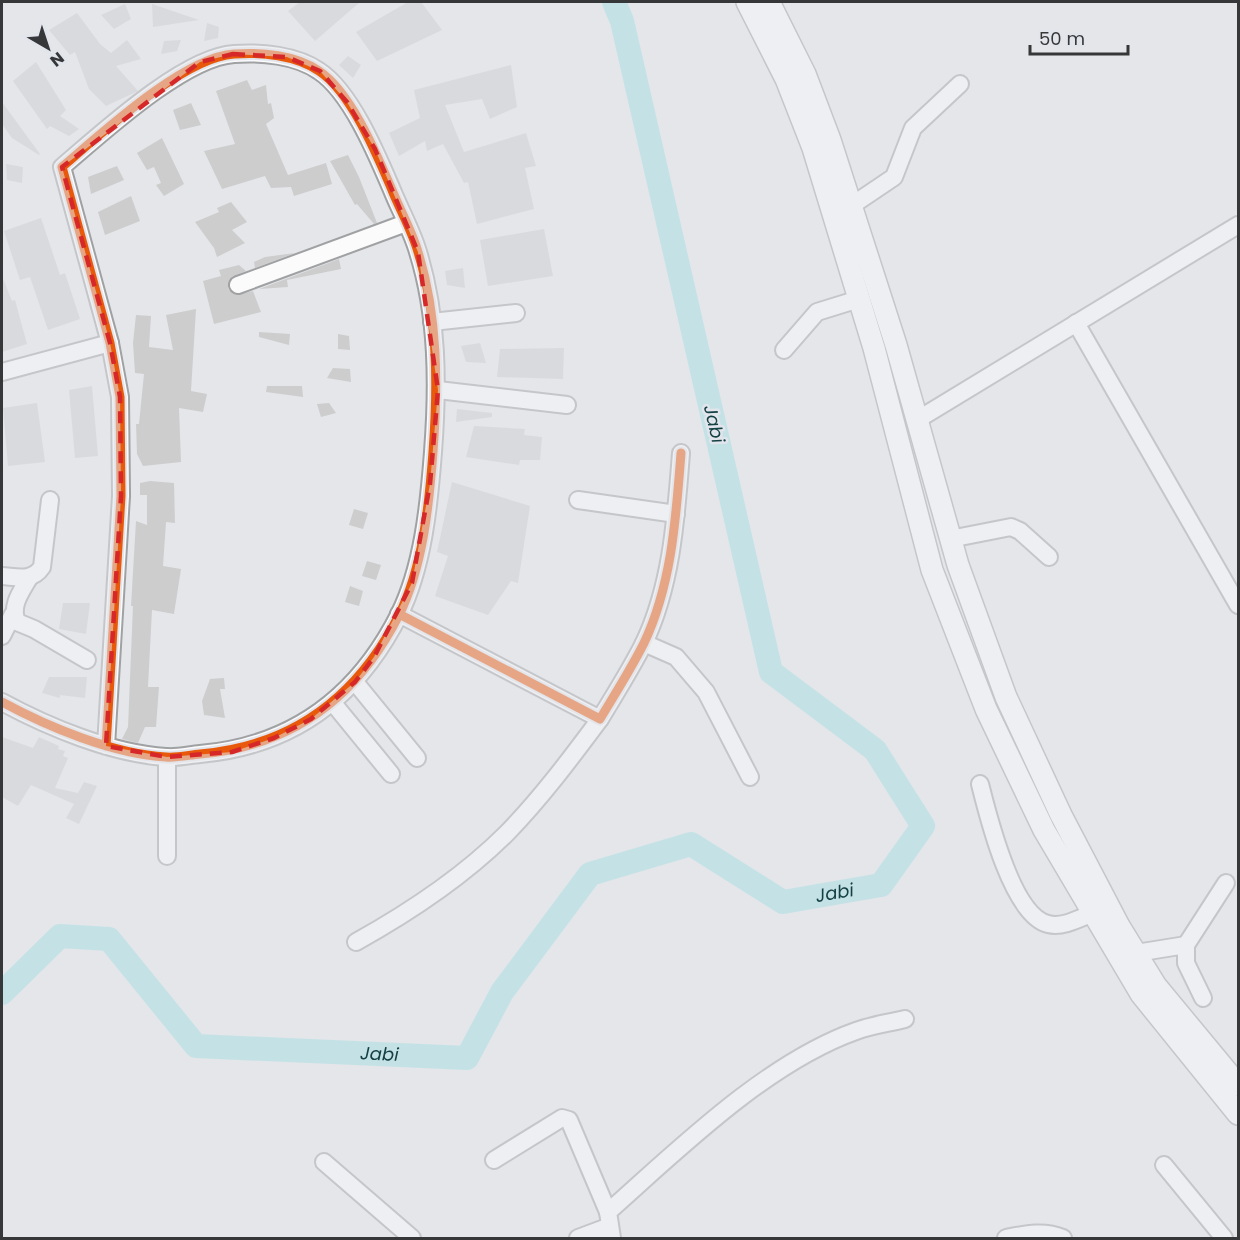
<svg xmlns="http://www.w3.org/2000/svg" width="1240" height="1240" font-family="Poppins,sans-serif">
<rect width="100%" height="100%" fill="#e4e6e9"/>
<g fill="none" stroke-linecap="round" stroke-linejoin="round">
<path stroke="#9ddee3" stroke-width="24" id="s1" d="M2,993L60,936L109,939L196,1046L467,1058L502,992L590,874L691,844L783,902L881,885L923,826L875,750L771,672L622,21L614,2"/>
</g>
<g fill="#cdcdce">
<polygon points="300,2 360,2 315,41 288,11"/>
<polygon points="408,2 421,2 442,30 377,61 356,32"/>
<polygon points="125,4 131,19 114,29 101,15"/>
<polygon points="152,4 199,20 153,27"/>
<polygon points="77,13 100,44 111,53 127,40 141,59 116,66 138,91 106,106 89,89 75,52 70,55 49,30"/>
<polygon points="207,23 219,27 218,38 204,41"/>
<polygon points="181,40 177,51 161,54 164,41"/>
<polygon points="348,56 361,65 353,78 339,65"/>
<polygon points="36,62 66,110 60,116 79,129 69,136 50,126 47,129 13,81"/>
<polygon points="511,65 517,107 490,119 482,99 445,105 464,152 526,133 536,166 525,168 534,209 477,224 468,182 464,183 443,144 427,151 425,141 399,156 389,133 420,118 414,90"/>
<polygon points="247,80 252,90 266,85 268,104 271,103 274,118 266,124 288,175 326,163 332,184 294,196 291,187 271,188 265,176 222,189 204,151 235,144 216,91"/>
<polygon points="2,102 40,154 39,155 12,138 2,124"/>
<polygon points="191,103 201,125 180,130 173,110"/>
<polygon points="162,138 184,184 164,196 156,185 161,183 154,167 147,170 137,153"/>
<polygon points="348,155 359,177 377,223 374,224 357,204 355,205 330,161"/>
<polygon points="6,164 23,167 22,183 7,180"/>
<polygon points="117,166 124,180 91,194 88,177"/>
<polygon points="131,196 140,221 105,235 98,212"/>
<polygon points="231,202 247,222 232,230 245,243 217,257 214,248 195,222 219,212 217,208"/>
<polygon points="41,218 60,275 65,273 80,319 48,330 30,277 20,280 4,231"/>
<polygon points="544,229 553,276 488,286 480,240"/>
<polygon points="295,253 255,268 254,262 265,257"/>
<polygon points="339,259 341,269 287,280 288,287 259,289"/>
<polygon points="239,265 246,271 230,278 228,289 237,295 253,291 261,312 214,324 203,281 221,276 219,270"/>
<polygon points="463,268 465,288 447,285 445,271"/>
<polygon points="2,276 12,301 15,300 27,344 2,352"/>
<polygon points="196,309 191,391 207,394 203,412 179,408 181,462 143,466 137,454 136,424 139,424 144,374 135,373 133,343 136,315 151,316 149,347 173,350 166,315"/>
<polygon points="259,332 290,334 289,345 259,337"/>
<polygon points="338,334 349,336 350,350 338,349"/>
<polygon points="480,343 486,363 466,362 461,346"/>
<polygon points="564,348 563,379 497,377 500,349"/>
<polygon points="333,368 350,369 351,382 327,378"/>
<polygon points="92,386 98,456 75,458 69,390"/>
<polygon points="267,386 302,386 303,397 266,392"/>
<polygon points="37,403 45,462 8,466 3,408"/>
<polygon points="329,403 336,413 321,417 317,404"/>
<polygon points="457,409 492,413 492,417 456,422"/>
<polygon points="474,426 525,429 524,435 542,437 540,460 520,460 519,465 466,457"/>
<polygon points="150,481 174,483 175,523 166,522 163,566 181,569 174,614 152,610 148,687 159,687 156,727 145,727 138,743 122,739 128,727 133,606 131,606 136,521 147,525 147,495 140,495 140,483"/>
<polygon points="452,482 530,506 518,583 511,581 488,615 435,596 448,556 437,552"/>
<polygon points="354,509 368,513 363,529 349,525"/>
<polygon points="367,561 381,565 376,580 362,576"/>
<polygon points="350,586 363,591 359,606 345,602"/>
<polygon points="63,603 90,603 86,634 59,629"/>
<polygon points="49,677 87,677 85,698 60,695 60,698 42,693"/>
<polygon points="224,678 225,689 220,689 225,718 204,715 202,701 210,679"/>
<polygon points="2,737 33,748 39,737 59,746 58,749 65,751 63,756 68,758 55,788 78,793 84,782 97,786 79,824 66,818 74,804 31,785 18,806 2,797"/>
</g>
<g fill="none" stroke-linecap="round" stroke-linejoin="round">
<defs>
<g id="minor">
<polyline points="851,206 894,177 913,128 960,84"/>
<polyline points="238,285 406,223"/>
<polyline points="432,322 516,313"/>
<polyline points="1076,323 1238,605"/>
<polyline points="784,350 817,312 859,299"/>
<polyline points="2,372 110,343"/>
<polyline points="438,390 567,405"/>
<polyline points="917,420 1238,225"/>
<polyline points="578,500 676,514"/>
<polyline points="950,539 1011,527 1020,531 1049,557"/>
<path d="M2,576C17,577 32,582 42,567L50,500"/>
<path d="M29,578C21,592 10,606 17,622L34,629L87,660"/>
<path d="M399,614L600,719C615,694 631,669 644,643C672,584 676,517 681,453"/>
<polyline points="2,636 13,614"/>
<polyline points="644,643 676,657 706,692 750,777"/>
<polyline points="355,682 417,758"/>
<path d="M2,702C48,727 113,754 166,757C177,758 189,755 200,754C292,746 357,698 399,615C423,567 429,505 433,452C438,386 438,316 418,252C412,231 400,210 392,190C377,155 351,92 319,71C296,55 261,52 234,54C184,57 102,133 62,167L110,343L120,397L121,496L106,746"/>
<polyline points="333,703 391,774"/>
<polyline points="167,757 167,856"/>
<path d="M980,784C988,816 1012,915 1048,924C1063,928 1080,918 1093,913"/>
<path d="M356,942C410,912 463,877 507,833C541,798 571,758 600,719"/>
<polyline points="1136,953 1186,945"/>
<polyline points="1203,998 1186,963 1186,945 1226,883"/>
<polyline points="494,1160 562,1118 569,1120 608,1212"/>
<polyline points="324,1162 412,1238"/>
<polyline points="1164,1165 1224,1238"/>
<polyline points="578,1238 610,1226"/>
<path d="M612,1238L608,1212C679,1149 766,1063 856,1031C872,1025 889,1023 905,1019"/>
<path d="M1006,1238C1026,1234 1044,1230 1063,1238"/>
</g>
<g id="major">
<polyline points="747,2 786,79 813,148 874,348 932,570 986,709 1044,830 1141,994 1238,1114"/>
<polyline points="769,2 805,74 830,140 896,345 958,565 1006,697 1061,815 1119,926 1156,986 1238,1085"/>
</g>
</defs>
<use href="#minor" stroke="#9fa1a3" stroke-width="20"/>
<use href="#major" stroke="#9fa1a3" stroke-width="24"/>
<use href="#minor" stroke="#fbfbfc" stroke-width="16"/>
<use href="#major" stroke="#fbfbfc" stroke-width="21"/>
<defs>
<g id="cycleway">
<path d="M399,614L600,719C615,694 631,669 644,643C672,584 676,517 681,453"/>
<path d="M2,702C48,727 113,754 166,757C177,758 189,755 200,754C292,746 357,698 399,615C423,567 429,505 433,452C438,386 438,316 418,252C412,231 400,210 392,190C377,155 351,92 319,71C296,55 261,52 234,54C184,57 102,133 62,167L110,343L120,397L121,496L106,746"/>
</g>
</defs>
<use href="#cycleway" stroke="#e2e5eb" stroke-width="13"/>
<use href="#cycleway" stroke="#e8590c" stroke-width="9"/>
</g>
<path d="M0 0H1240V1240H0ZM233,54L287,57L320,71L347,102L375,149L418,252L438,390L430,484L412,583L374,657L355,682L311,719L274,738L232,752L167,757L106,746L121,496L120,397L110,343L62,167L200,62Z" fill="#e4e6e9" fill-opacity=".55" fill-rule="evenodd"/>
<path fill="none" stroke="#d62828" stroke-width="4.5" stroke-dasharray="12 8" stroke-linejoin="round" d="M233,54L287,57L320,71L347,102L375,149L418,252L438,390L430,484L412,583L374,657L355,682L311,719L274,738L232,752L167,757L106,746L121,496L120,397L110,343L62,167L200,62Z"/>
<g text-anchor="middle" stroke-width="5" stroke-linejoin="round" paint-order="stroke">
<g font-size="18" font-style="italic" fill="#154044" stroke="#e2e5eb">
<text transform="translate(714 424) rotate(77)" y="6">Jabi</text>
<text dy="6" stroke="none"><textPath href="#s1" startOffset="1028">Jabi</textPath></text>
<text dy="6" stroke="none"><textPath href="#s1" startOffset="452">Jabi</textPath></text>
</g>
</g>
<rect width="1240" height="1240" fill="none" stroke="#363739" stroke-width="6"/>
<g transform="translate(48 48) rotate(141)" stroke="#e2e5eb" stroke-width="4.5" paint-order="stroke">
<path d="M0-4.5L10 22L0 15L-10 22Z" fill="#363739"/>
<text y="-9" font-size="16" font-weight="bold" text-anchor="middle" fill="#363739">N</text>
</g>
<path d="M1030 45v9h98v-9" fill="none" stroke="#363739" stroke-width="3"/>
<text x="1039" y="45" font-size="18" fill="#363739" stroke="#e2e5eb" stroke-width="4.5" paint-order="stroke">50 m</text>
</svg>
